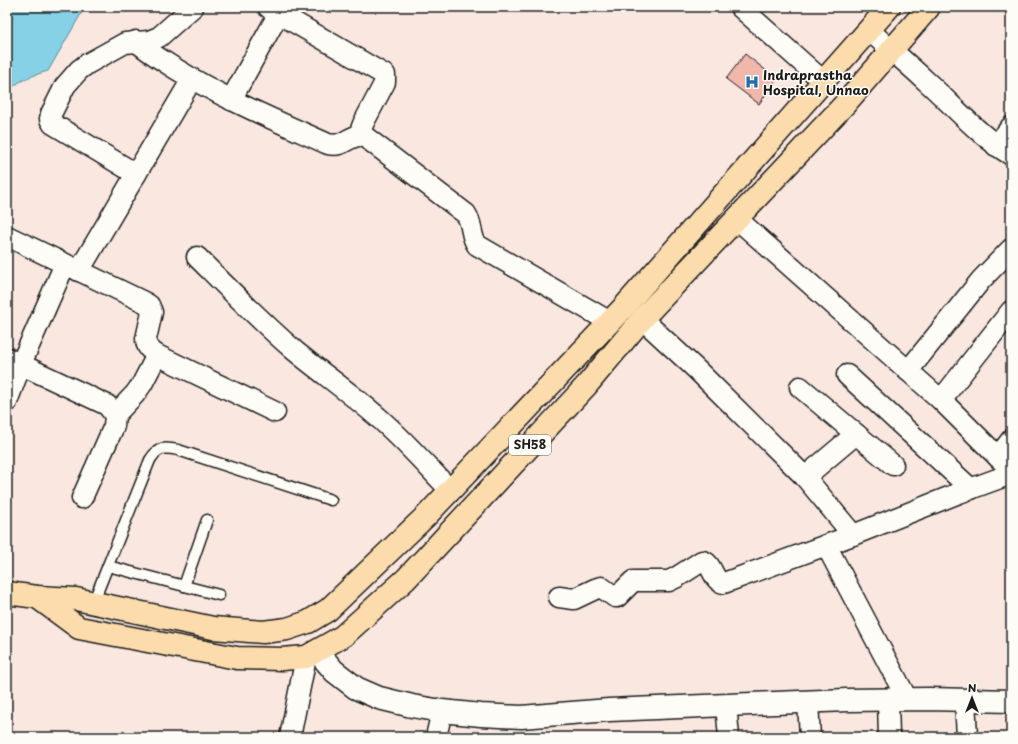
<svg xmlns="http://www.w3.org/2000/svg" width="1018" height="744" font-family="'Playpen Sans',sans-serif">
<rect width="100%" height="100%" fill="#f9e7e0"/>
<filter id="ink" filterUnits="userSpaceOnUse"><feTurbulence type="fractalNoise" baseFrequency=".025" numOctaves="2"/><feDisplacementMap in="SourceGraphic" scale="8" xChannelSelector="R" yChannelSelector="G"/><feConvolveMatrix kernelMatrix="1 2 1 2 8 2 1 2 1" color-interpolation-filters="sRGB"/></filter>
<g filter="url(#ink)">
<path fill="#86d1e6" stroke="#5c8995" d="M7,7H85L48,71C34,75 6,83 7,101C8,106 11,111 11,116C13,128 10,139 7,151Z"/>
<polygon fill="#f1b7aa" stroke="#1c1c1c" points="745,54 777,79 759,104 726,79"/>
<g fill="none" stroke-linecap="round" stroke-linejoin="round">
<defs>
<g id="service">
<polyline points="108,566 219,595"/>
<polyline points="184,586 207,520"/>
<path d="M93,603L150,460C158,447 164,447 178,450L331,500"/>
</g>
<g id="minor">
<polyline points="268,7 385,75 385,82 363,124 359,135"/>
<polyline points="740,7 823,81"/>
<path d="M869,30C887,47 907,63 926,81C954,106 978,135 1011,155"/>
<path d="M136,41C148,52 162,60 176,69C224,99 277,121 328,144C346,148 349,133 364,136L466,214C473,224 470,236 477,245L610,322"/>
<polyline points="231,100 279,13"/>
<polyline points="996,146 1011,127"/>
<polyline points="136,174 53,124 50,119 51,114 65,86 79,70 87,64 125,43 149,41 159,37 193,7"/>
<polyline points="737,219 941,400 1011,470"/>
<path d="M7,236L144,302L149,305L152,312L146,339C146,347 151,351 157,355L275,412"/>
<path d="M197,257C229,289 260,321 295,351C323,374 353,395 380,419C405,441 427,466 450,490"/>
<polyline points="79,271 192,79"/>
<polyline points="642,319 696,369 805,477 853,535"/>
<polyline points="7,358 107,405 115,415 114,426 82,498"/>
<polyline points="908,371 981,280 1011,249"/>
<polyline points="847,375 971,489"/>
<polyline points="800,387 893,465"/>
<polyline points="941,400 1011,311"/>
<polyline points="7,402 21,364 65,264"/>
<polyline points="115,415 135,394 142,384 157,355"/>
<polyline points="998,457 1011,440"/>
<polyline points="805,477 856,434"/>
<polyline points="826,545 907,699"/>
<path d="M559,597L574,599L595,589L601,587L615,597H617L633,581H669L677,577L702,561C713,562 712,582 724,583L853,535L959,493L1011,474"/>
<polyline points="888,699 889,737"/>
<polyline points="965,700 967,737"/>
<polyline points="808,702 810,737"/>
<polyline points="726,705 729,737"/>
<polyline points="290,737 306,657"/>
<polyline points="436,737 442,711"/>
</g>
<polyline id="tertiary" points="317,651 334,671 356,688 379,698 412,706 442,711 481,715 521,717 609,710 847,700 929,699 1011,701"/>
<g id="primary">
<polyline points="7,593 37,597 76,599 213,628 263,632 287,629 308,622 328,610 427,515 623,308 889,7"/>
<polyline points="37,597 79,628 237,658 282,659 306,657 343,636 406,579 586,386 642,319 844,105 929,7"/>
</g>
</defs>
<use href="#service" stroke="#1c1c1c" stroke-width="13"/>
<use href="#minor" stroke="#1c1c1c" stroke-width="23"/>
<use href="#tertiary" stroke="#1c1c1c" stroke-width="25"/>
<use href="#primary" stroke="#1c1c1c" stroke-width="25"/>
<use href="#service" stroke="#fdfcf7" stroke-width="10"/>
<use href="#minor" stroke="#fdfcf7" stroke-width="20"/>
<use href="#tertiary" stroke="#fdfcf7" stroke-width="22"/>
<use href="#primary" stroke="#fcdcac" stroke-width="22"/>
</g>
</g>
<defs>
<symbol id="hospital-bare" viewBox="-9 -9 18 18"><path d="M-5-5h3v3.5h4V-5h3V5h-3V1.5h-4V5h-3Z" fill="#1f6fb2" stroke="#fdfcf7" stroke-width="2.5" paint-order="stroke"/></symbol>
</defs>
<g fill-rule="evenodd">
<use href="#hospital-bare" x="742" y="72" width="20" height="20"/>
</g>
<g text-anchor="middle" stroke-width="3" stroke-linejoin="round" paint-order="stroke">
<rect fill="#fdfcf7" stroke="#605f5e" stroke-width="1" x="509" y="435" width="42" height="20" rx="3"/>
<g font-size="12" font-weight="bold" fill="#1c1c1c">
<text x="530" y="449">SH58</text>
</g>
<g font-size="13" font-weight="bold" fill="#1c1c1c" stroke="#fdfcf7" text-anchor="start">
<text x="763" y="80">Indraprastha<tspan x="763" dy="15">Hospital, Unnao</tspan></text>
</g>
</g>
<rect width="1018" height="744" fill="none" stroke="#fdfcf7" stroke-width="24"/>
<rect x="12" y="12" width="994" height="720" fill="none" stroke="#1c1c1c" stroke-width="1.5" filter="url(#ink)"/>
<g transform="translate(972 698)" stroke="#fdfcf7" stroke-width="3" paint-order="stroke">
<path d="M0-3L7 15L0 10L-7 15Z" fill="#1c1c1c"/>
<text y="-6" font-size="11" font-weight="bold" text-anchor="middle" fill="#1c1c1c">N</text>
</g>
</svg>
